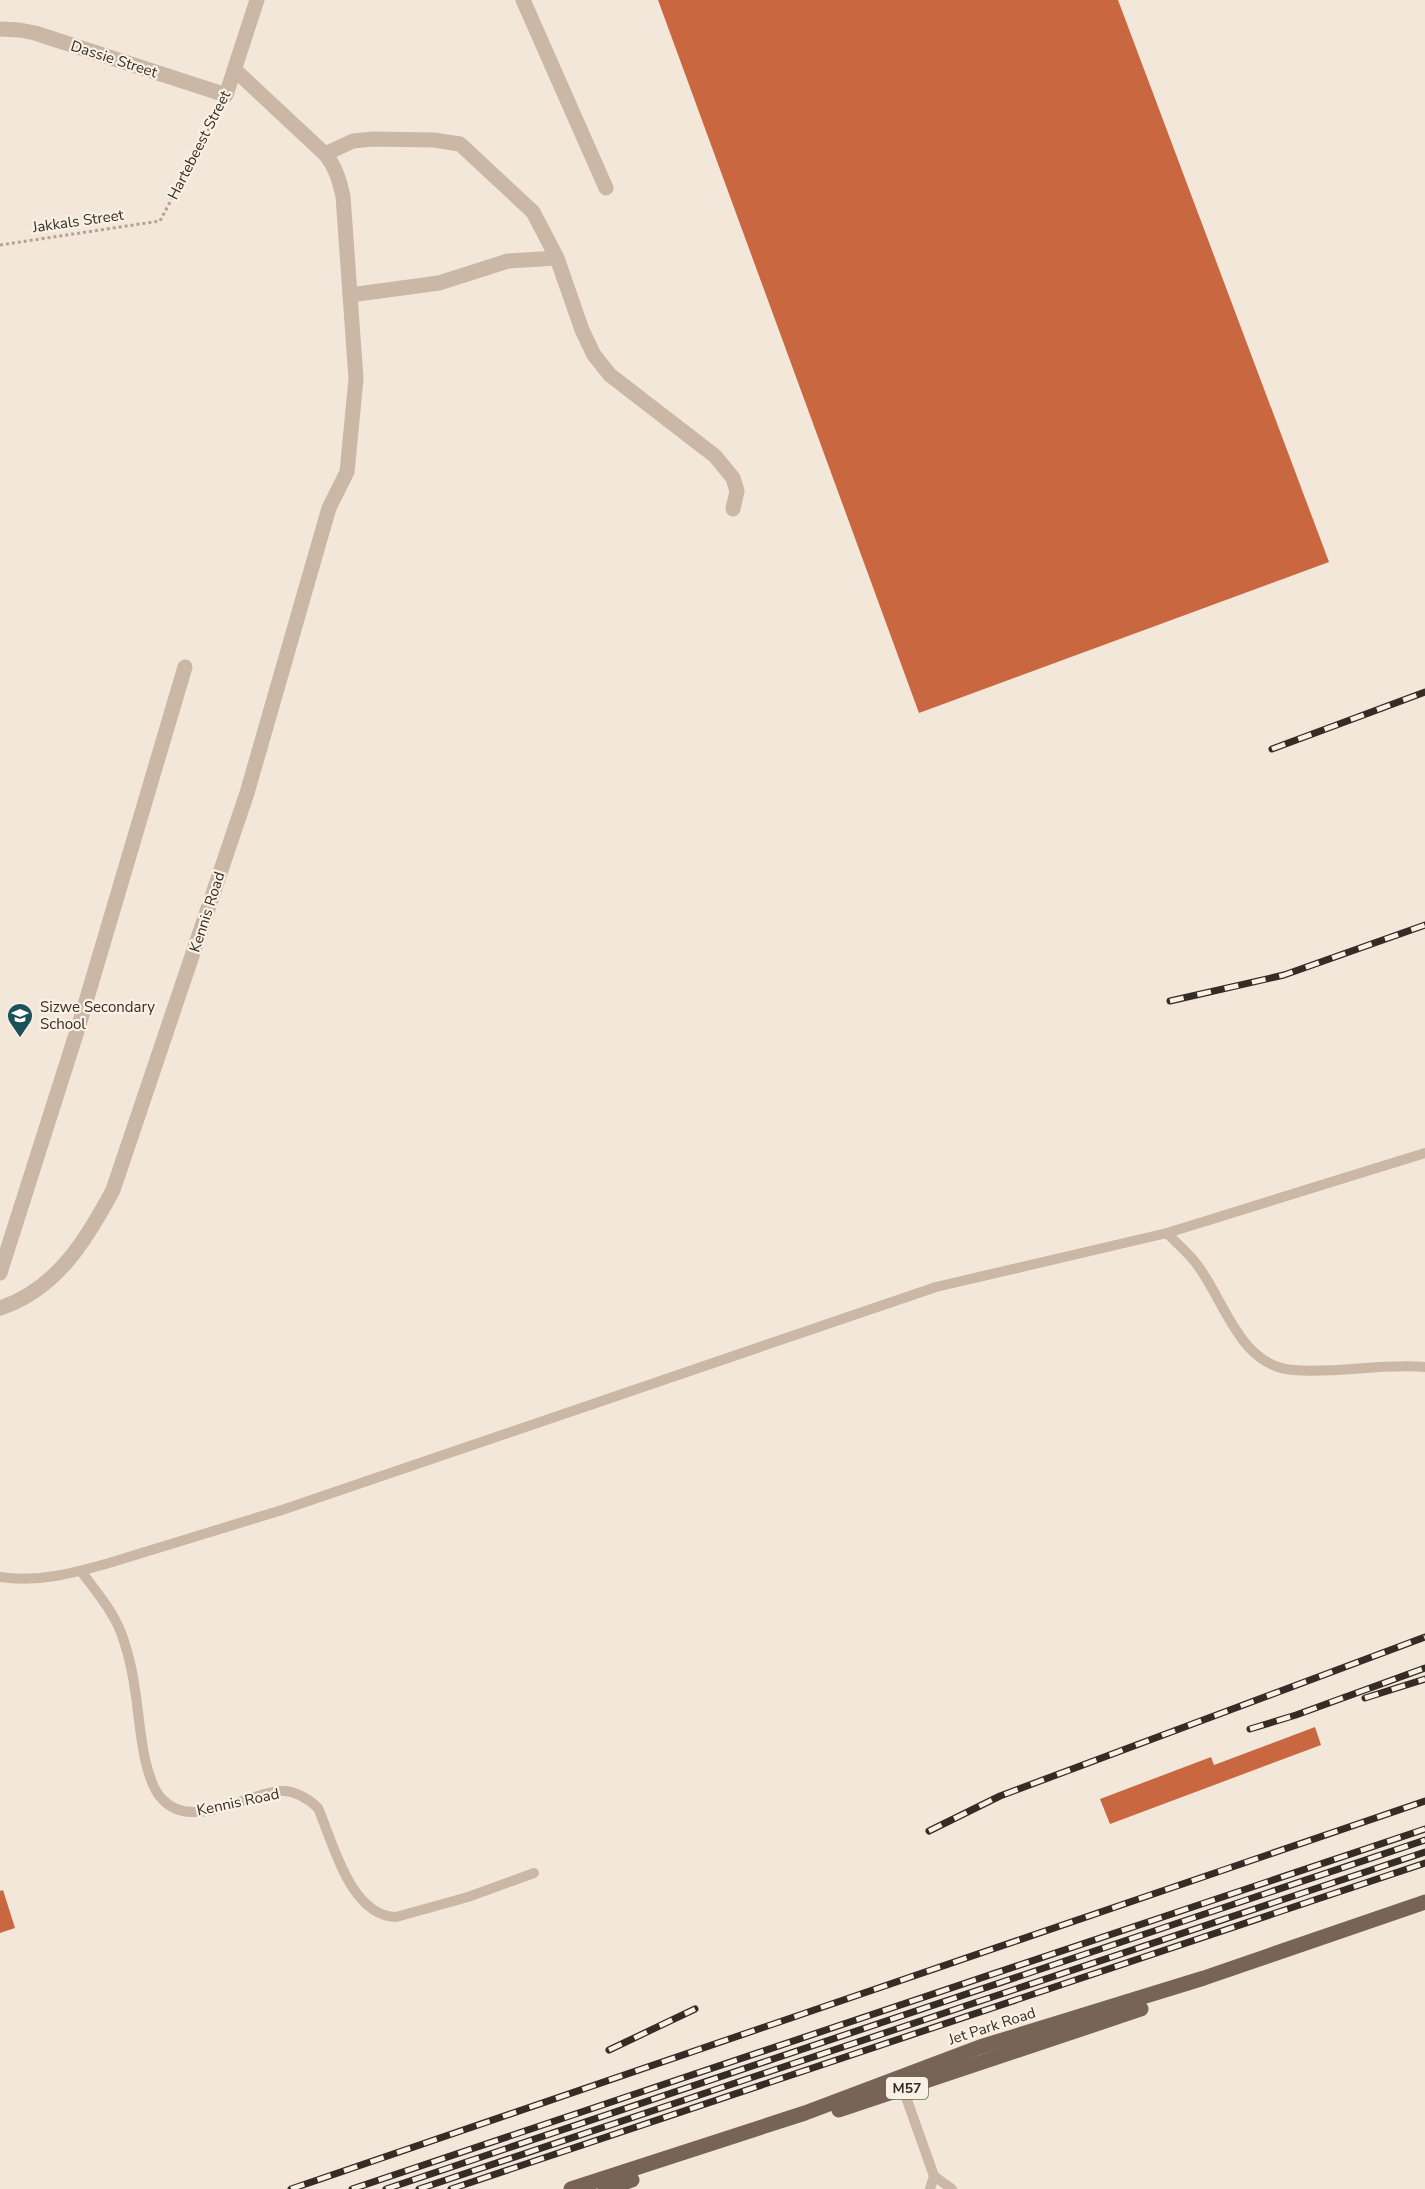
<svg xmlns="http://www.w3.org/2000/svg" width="1425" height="2189" font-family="'Nunito Sans',sans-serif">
<rect width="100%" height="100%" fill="#f2e7d9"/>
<g fill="#c96740">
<polygon points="658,0 1118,0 1329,562 919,713"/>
<polygon points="1315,1727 1321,1745 1110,1824 1100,1799 1211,1757 1214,1765"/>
<polygon points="3,1890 15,1928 0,1933 0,1891"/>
</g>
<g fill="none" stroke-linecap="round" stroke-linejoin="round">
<polyline stroke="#b6a18f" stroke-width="3" stroke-dasharray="3 3" stroke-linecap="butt" points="0,245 160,221 220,108"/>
<g stroke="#cab7a5" stroke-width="10">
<path d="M1167,1233C1177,1244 1190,1254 1198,1266C1225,1302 1240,1366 1293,1370C1337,1374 1381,1363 1425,1367"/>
<path d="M81,1571C97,1593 116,1614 124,1641C129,1657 133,1674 135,1690C140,1719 142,1780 163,1800C193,1831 247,1793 281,1791C294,1790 309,1799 318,1808C333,1842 350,1916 396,1917L468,1897L534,1873"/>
<path d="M0,1577C37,1583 74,1573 109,1563L282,1510L936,1287L1167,1233L1425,1153"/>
<polyline points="901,2083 934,2176 930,2189"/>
<polyline points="934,2176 952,2189"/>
</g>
<g stroke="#cab7a5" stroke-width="15">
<polyline points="523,0 606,188"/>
<polyline points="0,29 20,30 35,33 226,95 257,0"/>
<polyline points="325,154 353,141 373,139 434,140 460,144 533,212 557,258 582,330 594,355 610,375 715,456 733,478 737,491 733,509"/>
<polyline points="350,295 439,283 508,261 557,258"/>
<polyline points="0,1273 79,1025 185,667"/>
<path d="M0,1308C56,1290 87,1239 113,1190L247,793L329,508L347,472L356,379L343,196C339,180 336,167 325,154L235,70"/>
</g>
<g stroke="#786357" stroke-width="15">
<polyline points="839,2110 1141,2009"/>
<polyline points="571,2189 805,2113 980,2047 1204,1978 1425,1902"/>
<polyline points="605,2189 632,2180"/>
</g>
<defs>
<g id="rail">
<polyline points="1272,749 1425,692"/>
<polyline points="1170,1001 1284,975 1425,925"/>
<polyline points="1365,1698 1425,1679"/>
<polyline points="1250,1729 1296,1715 1425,1668"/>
<polyline points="929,1831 1000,1796 1425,1637"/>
<polyline points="609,2050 695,2009"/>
<polyline points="291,2189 1425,1801"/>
<polyline points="352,2189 1425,1829"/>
<polyline points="386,2189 1425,1840"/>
<polyline points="419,2189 1425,1852"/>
<polyline points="451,2189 1425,1863"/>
</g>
</defs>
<use href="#rail" stroke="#352c26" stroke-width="7"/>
<use href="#rail" stroke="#faf1e5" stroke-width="4.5" stroke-dasharray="14" stroke-linecap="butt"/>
</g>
<defs>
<symbol id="school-pin" viewBox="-11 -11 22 30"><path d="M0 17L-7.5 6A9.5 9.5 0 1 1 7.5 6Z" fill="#1b5158" stroke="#faf1e5"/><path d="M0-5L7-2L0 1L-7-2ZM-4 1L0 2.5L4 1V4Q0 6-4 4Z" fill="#fff"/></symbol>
</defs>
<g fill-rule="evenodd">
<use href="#school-pin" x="5" y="1001" width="30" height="40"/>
</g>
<g text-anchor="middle" stroke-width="4.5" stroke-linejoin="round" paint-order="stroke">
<rect fill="#faf1e5" stroke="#70675f" stroke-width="1.5" x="886" y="2077" width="42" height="22" rx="4.5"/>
<g font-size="14" font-weight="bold" fill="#352c26">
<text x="907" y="2093">M57</text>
</g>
<g font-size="15" fill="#352c26" stroke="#faf1e5">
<text transform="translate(114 59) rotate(18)" y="5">Dassie Street</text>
<text transform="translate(199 145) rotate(-63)" y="5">Hartebeest Street</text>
<text transform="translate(78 221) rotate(-8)" y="5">Jakkals Street</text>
<text transform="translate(207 912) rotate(-72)" y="5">Kennis Road</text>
<text transform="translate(238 1802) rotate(-12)" y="5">Kennis Road</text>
<text transform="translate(992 2026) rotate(-18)" y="5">Jet Park Road</text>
</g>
<g font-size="15" fill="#352c26" stroke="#faf1e5" text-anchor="start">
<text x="40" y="1012">Sizwe Secondary<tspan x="40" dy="17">School</tspan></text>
</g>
</g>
</svg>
